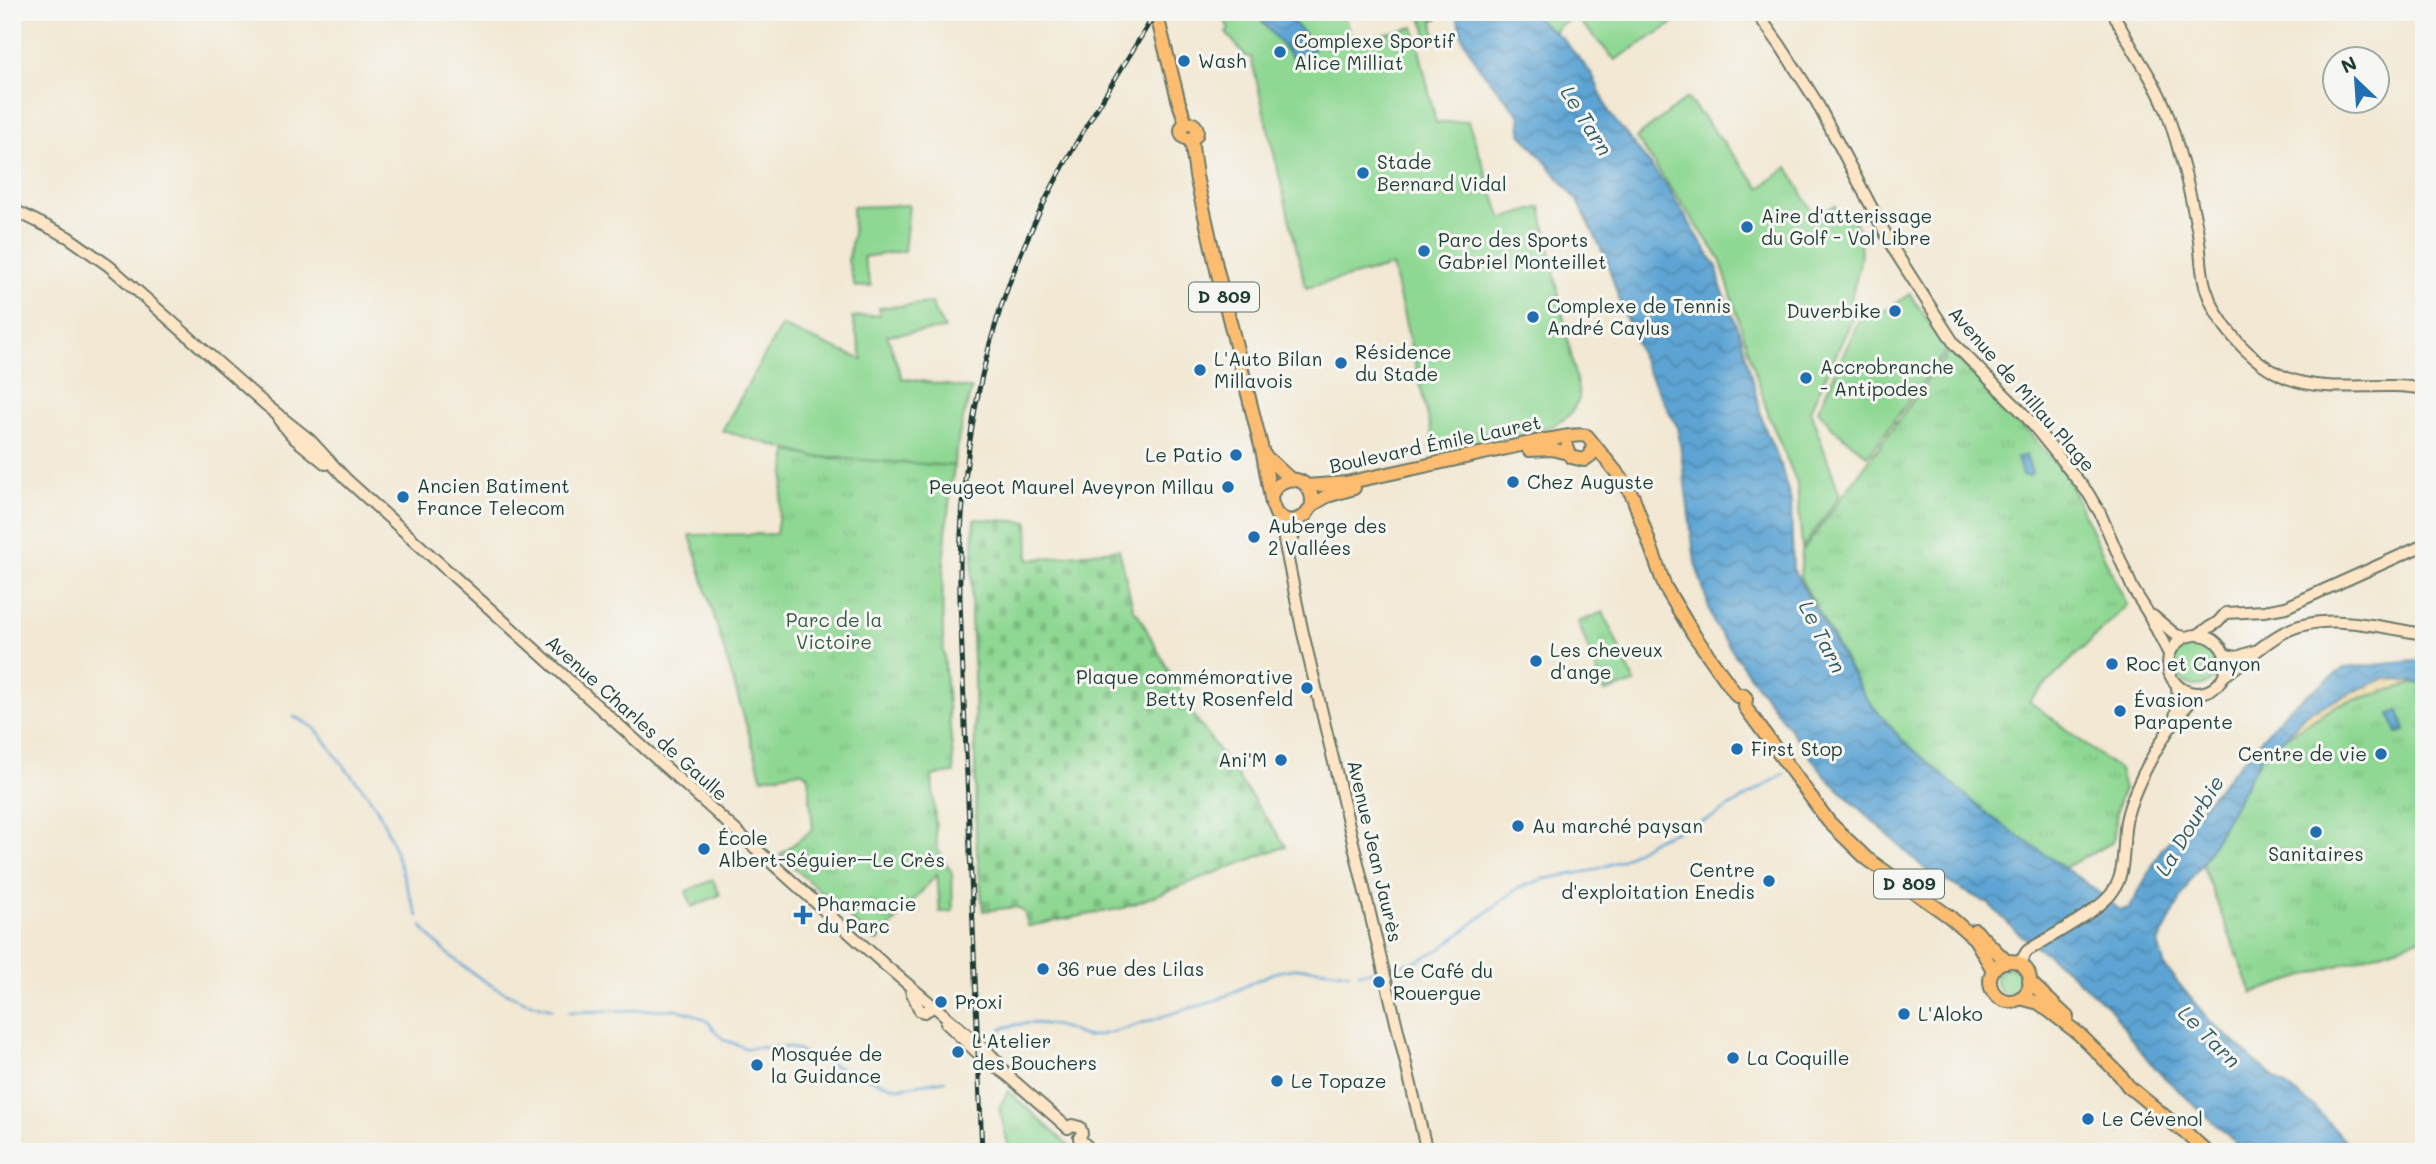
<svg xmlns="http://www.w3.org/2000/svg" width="2436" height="1164" font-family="Mali,sans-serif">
<defs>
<pattern id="sand-dots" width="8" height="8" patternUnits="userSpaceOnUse" patternTransform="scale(1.75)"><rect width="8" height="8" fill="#eeda9e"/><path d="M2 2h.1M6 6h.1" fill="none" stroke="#ccbc89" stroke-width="1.8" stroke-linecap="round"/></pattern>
<pattern id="cemetery-stones" width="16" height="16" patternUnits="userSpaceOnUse" patternTransform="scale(1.75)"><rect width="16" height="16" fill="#8ed893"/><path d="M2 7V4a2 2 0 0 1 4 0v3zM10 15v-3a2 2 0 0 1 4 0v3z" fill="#7aba7f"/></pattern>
<pattern id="park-tufts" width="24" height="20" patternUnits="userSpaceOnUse" patternTransform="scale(1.75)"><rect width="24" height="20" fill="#8ed893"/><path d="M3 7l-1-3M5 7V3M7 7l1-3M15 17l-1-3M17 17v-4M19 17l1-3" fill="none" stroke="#7aba7f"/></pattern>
<pattern id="water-waves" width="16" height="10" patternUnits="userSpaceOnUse" patternTransform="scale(1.75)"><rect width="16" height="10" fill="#5da4d4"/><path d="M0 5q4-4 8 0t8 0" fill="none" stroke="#4c87ad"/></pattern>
</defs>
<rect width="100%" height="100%" fill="#f6f6f2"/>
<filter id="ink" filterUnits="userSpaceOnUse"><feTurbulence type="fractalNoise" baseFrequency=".0143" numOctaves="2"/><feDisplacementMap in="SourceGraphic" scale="14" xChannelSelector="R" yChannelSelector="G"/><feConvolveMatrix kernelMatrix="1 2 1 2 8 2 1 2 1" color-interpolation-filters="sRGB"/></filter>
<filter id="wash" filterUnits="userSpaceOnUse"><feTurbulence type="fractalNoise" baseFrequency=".00686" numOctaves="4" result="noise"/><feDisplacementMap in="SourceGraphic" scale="28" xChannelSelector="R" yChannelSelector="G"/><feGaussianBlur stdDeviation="1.57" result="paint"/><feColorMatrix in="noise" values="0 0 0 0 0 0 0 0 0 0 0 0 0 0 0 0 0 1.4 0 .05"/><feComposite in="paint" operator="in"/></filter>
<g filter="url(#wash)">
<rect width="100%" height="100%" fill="#f2e8d3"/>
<g fill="#8ed893" stroke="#568a64" stroke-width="2">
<polygon points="1228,12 1344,12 1351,41 1414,27 1436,123 1468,121 1502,219 1541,207 1579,394 1579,399 1571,413 1566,418 1552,426 1530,433 1447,451 1430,447 1434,443 1392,266 1306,288 1251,57 1246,56 1226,33 1229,30 1226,23"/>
<polygon points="1418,12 1443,12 1437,19 1433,20 1435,37 1427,38 1425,25"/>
<polygon points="1584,12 1691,12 1615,60 1576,17"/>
<path d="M1687,98L1760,188L1788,167L1817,221L1826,210L1835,206L1842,218L1852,213C1867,252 1860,263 1850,302L1856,311L1810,410L1840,495L1802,549L1797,483L1769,417L1720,259L1636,138Z"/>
<polygon points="909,205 904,251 863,257 871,286 855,287 848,261 853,233 852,207"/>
<polygon points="1910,294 1947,349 1868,456 1834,429 1818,410 1860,318 1888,309"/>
<path d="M932,303L935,313L945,329L887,335L902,378L972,389C953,445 946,506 944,565L843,457H815L722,431L781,326L863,360L852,317L880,315L879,308Z"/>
<circle cx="2197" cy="663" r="23"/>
<polygon points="713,880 720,895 692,907 686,891"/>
<circle cx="2009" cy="981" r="13"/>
</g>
<polygon fill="url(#sand-dots)" stroke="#868c69" stroke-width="2" points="2385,678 2416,683 2339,704 2286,737 2306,713"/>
<polygon fill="url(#cemetery-stones)" stroke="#568a64" stroke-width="2" points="974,519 1028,522 1029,560 1119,549 1134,612 1137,612 1190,710 1286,846 1123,908 1028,926 1024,912 1016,907 983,911 976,839 974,676 971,618"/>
<g fill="url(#park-tufts)" stroke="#568a64" stroke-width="2">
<polygon points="1528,12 1584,12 1559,26 1554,32"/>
<polygon points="1949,351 2012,412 2066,476 2127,605 2029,701 2119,770 2124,789 2118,803 2113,842 2064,868 1990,816 1940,773 1901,739 1865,697 1800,577 1802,552"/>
<path d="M788,451L815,457L954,466C949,503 944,540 943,578C940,643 949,709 954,773L932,776L937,848L952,873L953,911L940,912L937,874L878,941H875L780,855L813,829L808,775L800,771L762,778L690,535L776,534Z"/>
<polygon points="1603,612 1635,683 1605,692 1578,622"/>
<polygon points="2416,683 2424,684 2424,938 2252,993 2202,864 2261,757 2286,737 2338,705"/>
<polygon points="1008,1091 1076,1152 1010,1152 999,1108"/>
</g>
<g fill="url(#water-waves)" stroke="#3e7084" stroke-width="2">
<polygon points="1264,12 1285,12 1315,47 1297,63 1258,17"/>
<polygon points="1456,12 1528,12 1562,38 1592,74 1610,114 1666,185 1705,248 1717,267 1721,287 1741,336 1764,426 1781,466 1791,502 1793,569 1865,697 1901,739 1990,816 2089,885 2120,910 2130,908 2162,848 2189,821 2289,708 2344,668 2424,660 2424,684 2385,678 2306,713 2286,737 2261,757 2202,864 2191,879 2158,943 2165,967 2208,1019 2272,1076 2314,1107 2356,1152 2246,1152 2164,1077 2139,1050 2112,1010 2061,965 2016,931 1989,904 1927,871 1849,799 1826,777 1749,675 1714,624 1695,562 1678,428 1645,366 1622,308 1606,259 1578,201 1521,133 1520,116 1478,66 1463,39"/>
<polygon points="2026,455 2032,473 2030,476 2022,475 2017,458"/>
<polygon points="2399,711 2405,731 2397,733 2390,714"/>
</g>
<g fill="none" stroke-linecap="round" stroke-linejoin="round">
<g stroke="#5da4d4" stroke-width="2.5">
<path d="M294,717C320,727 324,740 340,761C351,776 365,789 374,804C395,838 402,880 418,916"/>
<path d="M422,926C429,938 441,948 452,957C482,982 512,1000 552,1009"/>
<polyline points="1388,968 1417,961 1442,948 1518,888 1544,879 1591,871 1620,861 1657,838 1711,818 1784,774"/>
<polyline points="1358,973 1379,970"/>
<polyline points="569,1012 675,1009 691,1013 707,1021 723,1039 745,1048 789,1047 849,1072 898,1088 945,1080"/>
<path d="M1001,1029C1022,1021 1043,1022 1064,1028C1071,1030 1078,1035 1085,1036C1102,1039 1168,1014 1189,1008C1220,1004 1245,983 1274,973C1297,965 1326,969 1349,973"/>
</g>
</g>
</g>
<g filter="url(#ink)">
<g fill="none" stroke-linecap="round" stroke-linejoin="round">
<defs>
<g id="secondary">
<polyline points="1756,12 1780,45 1816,101 1894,250 1946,331 1955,345 2024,414 2088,493 2100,513 2133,589 2148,613 2169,654"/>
<path d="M2113,12C2129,48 2155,78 2168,115C2180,151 2190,191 2197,228C2201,247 2200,267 2205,286C2216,324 2251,363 2287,378C2332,395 2378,380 2424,389"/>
<polyline points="12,209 68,237 109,266 266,405 310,440 346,479 886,966 986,1050 998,1062 1006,1074"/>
<polyline points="279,420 294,438 326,464"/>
<polyline points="1276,514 1284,527 1284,540 1302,629 1427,1152"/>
<polyline points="1289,552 1298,520"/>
<polyline points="2153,616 2176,635 2185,637"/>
<polyline points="2199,634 2218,622 2226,613 2264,611 2286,607 2424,545"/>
<circle cx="2197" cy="664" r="29"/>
<polyline points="2226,655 2237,657 2254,651"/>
<path d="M2224,676C2244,663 2261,645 2281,634C2323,610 2378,627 2424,634"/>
<polyline points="2175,717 2178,703 2177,685"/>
<path d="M2019,964L2027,951C2048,938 2097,912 2111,894C2127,874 2122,845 2126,821C2133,786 2172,714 2201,693"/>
<polyline points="911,991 920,1011 924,1012 930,1009"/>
<polyline points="946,1023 986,1061 1006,1074 1068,1128"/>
<polyline points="1068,1128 1072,1125 1080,1127 1082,1133 1079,1138"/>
<polyline points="1079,1138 1093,1152"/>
</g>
<g id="primary">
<polyline points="1156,12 1179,103 1186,123"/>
<circle cx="1189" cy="131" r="8"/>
<path d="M1191,139L1196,176L1217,270L1263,454L1272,504L1276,514L1286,520L1294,521L1306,515L1312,505C1314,476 1281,470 1271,496"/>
<polyline points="1567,447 1571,457 1584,460 1591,455 1593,444"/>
<polyline points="1529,450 1551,449 1568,453"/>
<polyline points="1263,454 1290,479"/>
<path d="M1307,486L1346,483L1544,440C1555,439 1578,433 1587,436L1625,483L1633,497L1665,587L1694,635L1737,696L1743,695L1746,698L1745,707L1829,822L1866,858L1950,917L1975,939L1993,970"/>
<polyline points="1312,505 1327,496 1354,488"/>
<polyline points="1975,930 2007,962"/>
<circle cx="2010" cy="981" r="20"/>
<polyline points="2029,981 2067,1017"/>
<polyline points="2020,998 2039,1003 2079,1034 2120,1075 2128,1086 2184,1132"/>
<polyline points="2181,1128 2207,1152"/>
</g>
</defs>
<use href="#secondary" stroke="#69796c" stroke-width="14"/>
<use href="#primary" stroke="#69796c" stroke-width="16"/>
<use href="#secondary" stroke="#fee5c5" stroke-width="10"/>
<use href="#primary" stroke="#fdbd6f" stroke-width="12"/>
<defs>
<path id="rail" d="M982,1152L960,601C958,472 978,342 1034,224C1068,150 1114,82 1156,12"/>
</defs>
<use href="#rail" stroke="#1f3d34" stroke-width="5"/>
<use href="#rail" stroke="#f6f6f2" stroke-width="2.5" stroke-dasharray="8" stroke-linecap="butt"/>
</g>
</g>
<g fill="#1f6fb2" stroke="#f6f6f2" stroke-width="2.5">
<circle cx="1280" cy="52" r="7"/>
<circle cx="1184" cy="61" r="7"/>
<circle cx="1363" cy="173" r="7"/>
<circle cx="1747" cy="227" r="7"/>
<circle cx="1424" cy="251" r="7"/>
<circle cx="1895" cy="311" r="7"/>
<circle cx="1533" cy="317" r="7"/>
<circle cx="1341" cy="363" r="7"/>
<circle cx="1200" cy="370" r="7"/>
<circle cx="1806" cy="378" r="7"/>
<circle cx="1236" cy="455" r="7"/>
<circle cx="1513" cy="482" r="7"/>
<circle cx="1228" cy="487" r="7"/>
<circle cx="403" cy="497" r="7"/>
<circle cx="1254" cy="537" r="7"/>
<circle cx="1536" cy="661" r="7"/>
<circle cx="2112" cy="664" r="7"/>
<circle cx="1307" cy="688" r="7"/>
<circle cx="2120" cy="711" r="7"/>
<circle cx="1737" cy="749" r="7"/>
<circle cx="2381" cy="754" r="7"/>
<circle cx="1281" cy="760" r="7"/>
<circle cx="1518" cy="826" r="7"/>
<circle cx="2316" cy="832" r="7"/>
<circle cx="704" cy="849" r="7"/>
<circle cx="1769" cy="881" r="7"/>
<path d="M799.5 904.5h7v7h7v7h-7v7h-7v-7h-7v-7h7z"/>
<circle cx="1043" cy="969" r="7"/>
<circle cx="1379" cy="982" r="7"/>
<circle cx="941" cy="1002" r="7"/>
<circle cx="1904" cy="1014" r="7"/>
<circle cx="958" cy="1052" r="7"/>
<circle cx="1733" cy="1058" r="7"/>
<circle cx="757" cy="1065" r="7"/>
<circle cx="1277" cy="1081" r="7"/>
<circle cx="2088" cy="1119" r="7"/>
</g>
<g text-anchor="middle" stroke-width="6" stroke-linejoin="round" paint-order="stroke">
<g fill="#f6f6f2" stroke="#60746d" stroke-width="2">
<rect x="1189" y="282.5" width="70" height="29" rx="5"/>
<rect x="1874" y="869.5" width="70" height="29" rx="5"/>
</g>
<g font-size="18" font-weight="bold" fill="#1f3d34">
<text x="1224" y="303">D 809</text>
<text x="1909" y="890">D 809</text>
</g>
<g font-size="19" fill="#1f3d34" stroke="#f6f6f2" text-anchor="start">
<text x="1294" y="48">Complexe Sportif<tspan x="1294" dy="22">Alice Milliat</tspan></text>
<text x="1198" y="68">Wash</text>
<text x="1377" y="169">Stade<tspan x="1377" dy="22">Bernard Vidal</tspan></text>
<text x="1761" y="223">Aire d'atterissage<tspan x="1761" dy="22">du Golf - Vol Libre</tspan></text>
<text x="1438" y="247">Parc des Sports<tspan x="1438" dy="22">Gabriel Monteillet</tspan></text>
<text x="1547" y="313">Complexe de Tennis<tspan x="1547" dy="22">André Caylus</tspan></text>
<text x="1881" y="318" text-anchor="end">Duverbike</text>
<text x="1355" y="359">Résidence<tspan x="1355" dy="22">du Stade</tspan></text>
<text x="1214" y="366">L'Auto Bilan<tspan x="1214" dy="22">Millavois</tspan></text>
<text x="1820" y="374">Accrobranche<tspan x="1820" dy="22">- Antipodes</tspan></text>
<text x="1222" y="462" text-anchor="end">Le Patio</text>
<text x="1527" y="489">Chez Auguste</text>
<text x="417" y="493">Ancien Batiment<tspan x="417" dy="22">France Telecom</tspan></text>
<text x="1214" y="494" text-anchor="end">Peugeot Maurel Aveyron Millau</text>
<text x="1268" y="533">Auberge des<tspan x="1268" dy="22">2 Vallées</tspan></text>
<text x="1550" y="657">Les cheveux<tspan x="1550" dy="22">d'ange</tspan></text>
<text x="2126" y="671">Roc et Canyon</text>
<text x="1293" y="684" text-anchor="end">Plaque commémorative<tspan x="1293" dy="22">Betty Rosenfeld</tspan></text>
<text x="2134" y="707">Évasion<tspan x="2134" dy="22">Parapente</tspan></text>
<text x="1751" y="756">First Stop</text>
<text x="2367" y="761" text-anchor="end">Centre de vie</text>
<text x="1267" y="767" text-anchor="end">Ani'M</text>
<text x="1532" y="833">Au marché paysan</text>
<text x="718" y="845">École<tspan x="718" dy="22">Albert-Séguier–Le Crès</tspan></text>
<text x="2316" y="861" text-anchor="middle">Sanitaires</text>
<text x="1755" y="877" text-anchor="end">Centre<tspan x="1755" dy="22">d'exploitation Enedis</tspan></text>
<text x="817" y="911">Pharmacie<tspan x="817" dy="22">du Parc</tspan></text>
<text x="1057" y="976">36 rue des Lilas</text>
<text x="1393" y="978">Le Café du<tspan x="1393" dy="22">Rouergue</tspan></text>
<text x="955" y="1009">Proxi</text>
<text x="1918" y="1021">L'Aloko</text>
<text x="972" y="1048">L'Atelier<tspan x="972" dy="22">des Bouchers</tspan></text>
<text x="771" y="1061">Mosquée de<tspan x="771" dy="22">la Guidance</tspan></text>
<text x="1747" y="1065">La Coquille</text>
<text x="1291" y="1088">Le Topaze</text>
<text x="2102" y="1126">Le Cévenol</text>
</g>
<g font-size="19" fill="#1f3d34" stroke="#f6f6f2">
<text transform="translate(2022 389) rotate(49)" y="7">Avenue de Millau Plage</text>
<text transform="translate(1435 444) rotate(-12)" y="7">Boulevard Émile Lauret</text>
<text transform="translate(637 718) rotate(42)" y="7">Avenue Charles de Gaulle</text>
<text transform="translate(1375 851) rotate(77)" y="7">Avenue Jean Jaurès</text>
</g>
<g font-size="19" fill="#355c47" stroke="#f6f6f2">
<text x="834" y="627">Parc de la<tspan x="834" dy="22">Victoire</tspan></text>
</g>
<g font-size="21" font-style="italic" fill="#325c64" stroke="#f6f6f2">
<text transform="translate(1586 121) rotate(58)" y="7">Le Tarn</text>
<text transform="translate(1822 637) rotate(63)" y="7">Le Tarn</text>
<text transform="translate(2190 826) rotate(-59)" y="7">La Dourbie</text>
<text transform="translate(2209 1037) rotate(45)" y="7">Le Tarn</text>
</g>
</g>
<rect width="2436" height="1164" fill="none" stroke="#f6f6f2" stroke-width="42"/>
<g transform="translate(2356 80) rotate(335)"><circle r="33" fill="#f6f6f2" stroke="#a0aca6" stroke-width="2"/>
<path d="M0-5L12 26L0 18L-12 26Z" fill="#1f6fb2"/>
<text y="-10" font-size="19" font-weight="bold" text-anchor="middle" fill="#1f3d34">N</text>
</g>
</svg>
